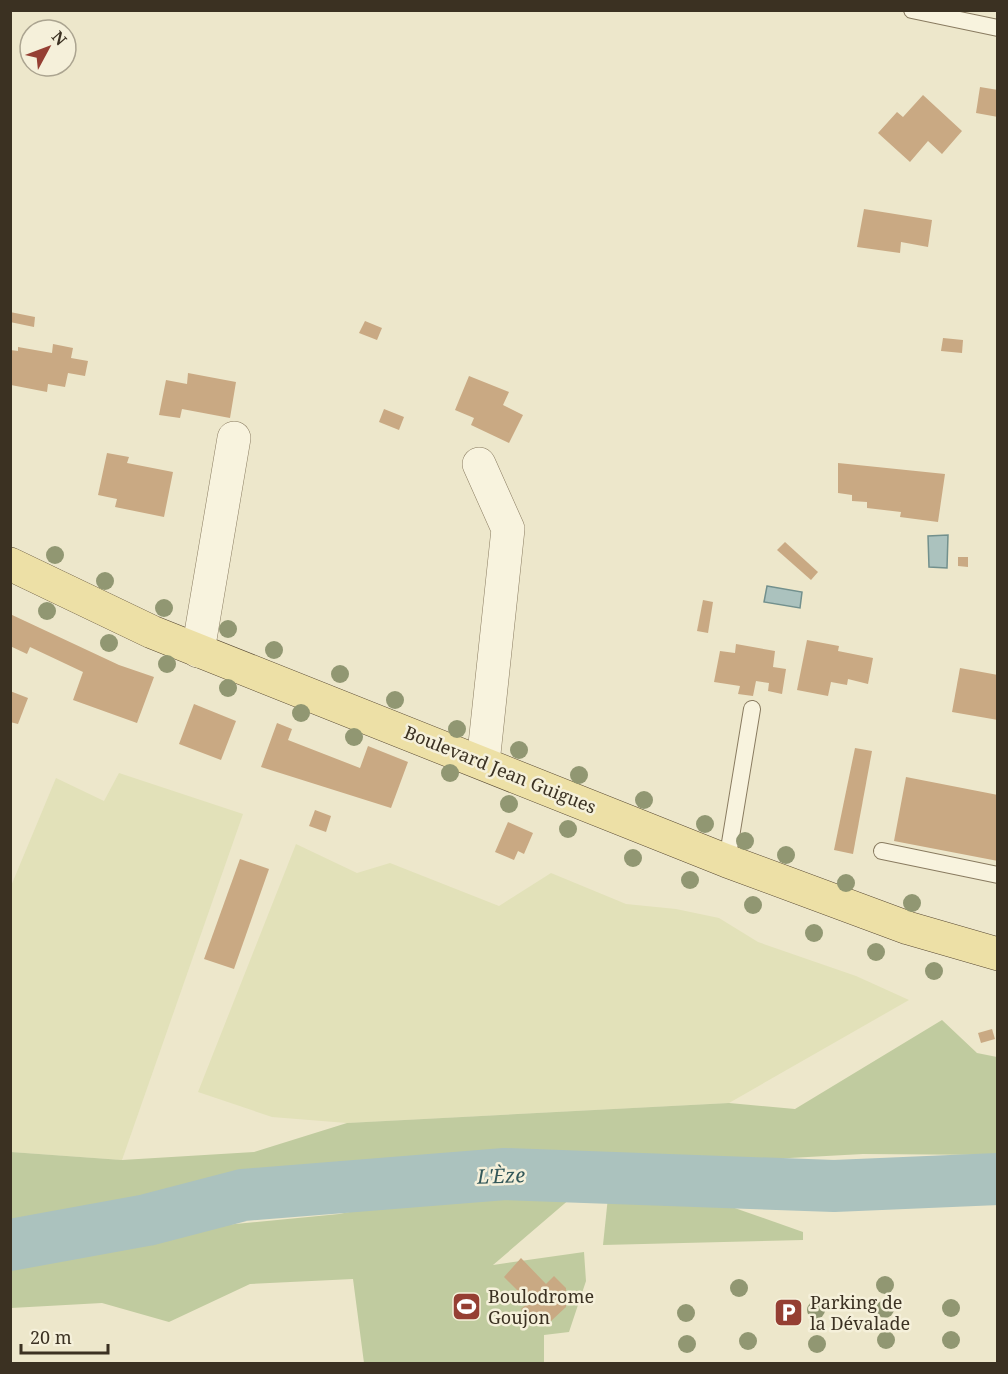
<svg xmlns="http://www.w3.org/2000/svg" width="1008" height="1374" font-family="'Noto Serif',serif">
<rect width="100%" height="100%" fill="#ede7cb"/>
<g fill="#e2e1b9">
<polygon points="119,773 243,814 122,1160 11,1152 11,886 56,778 104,801"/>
<polygon points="296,844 357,873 390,863 499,906 551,873 626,904 676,909 719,918 758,942 856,976 909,1000 729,1103 347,1123 272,1117 198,1092"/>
</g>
<g fill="#c0cb9f">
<polygon points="942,1020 977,1053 997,1057 997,1155 863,1154 732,1161 498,1160 335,1177 168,1210 11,1223 11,1152 122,1160 254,1152 347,1123 729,1103 795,1109"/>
<polygon points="578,1192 493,1265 584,1252 586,1281 569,1332 544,1335 544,1363 364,1363 353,1279 250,1284 169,1322 102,1303 11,1308 11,1256 225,1225 339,1214 416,1199"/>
<polygon points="608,1197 726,1205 803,1232 803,1240 603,1245"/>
</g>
<g fill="#abc2be" stroke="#72908d" stroke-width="1.5">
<polygon points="948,535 947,568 929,567 928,536"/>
<polygon points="767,586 802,592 800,608 764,602"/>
</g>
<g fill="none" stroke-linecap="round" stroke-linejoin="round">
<polyline stroke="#abc2be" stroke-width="52" points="10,1245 147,1220 243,1195 505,1174 834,1186 998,1179"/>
</g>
<g fill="#c9a983">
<polygon points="980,87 998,90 998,117 976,113"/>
<polygon points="923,95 962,131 942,154 928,141 910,162 878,133 897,112 903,117"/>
<polygon points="864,209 932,220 928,247 901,242 900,253 857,247"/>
<polygon points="10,312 35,317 34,327 10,322"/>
<polygon points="365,321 382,328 377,340 359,333"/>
<polygon points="943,338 963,340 962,353 941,351"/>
<polygon points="53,344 73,348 71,358 88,361 85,376 68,373 65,387 48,384 47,392 11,385 10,350 18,351 18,347 52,353"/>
<polygon points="188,373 236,382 230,418 182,409 180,418 159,415 166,380 187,384"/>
<polygon points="469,376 509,392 503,405 523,415 509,443 471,425 474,418 455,410"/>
<polygon points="384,409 404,417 399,430 379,422"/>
<polygon points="107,453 129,457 127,463 173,472 164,517 115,507 117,499 98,495"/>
<polygon points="838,463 945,474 938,522 900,517 901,512 867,508 867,502 852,501 852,495 838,493"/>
<polygon points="785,542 818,572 811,580 777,550"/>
<polygon points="958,557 968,557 968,567 958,566"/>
<polygon points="703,600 713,602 708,633 697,631"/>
<polygon points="10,614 119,665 154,677 137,723 73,700 83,672 30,647 27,654 10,646"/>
<polygon points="807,640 839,646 838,651 873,658 868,684 848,679 847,685 831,682 828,696 797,690"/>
<polygon points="736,644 775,651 773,667 786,669 782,694 768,691 769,683 756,681 753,696 738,694 740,686 714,682 720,651 735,653"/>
<polygon points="960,668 998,675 998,720 952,712"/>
<polygon points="10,691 28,698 18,724 10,722"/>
<polygon points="194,704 236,721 221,760 179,744"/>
<polygon points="277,723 292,729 288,740 360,768 368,746 408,762 391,808 261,767"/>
<polygon points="855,748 872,751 853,854 834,850"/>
<polygon points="906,777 998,795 998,861 894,841"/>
<polygon points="315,810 331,816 326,832 309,826"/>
<polygon points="508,822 533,833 524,854 518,851 514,860 495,852"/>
<polygon points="240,859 269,869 234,969 204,959"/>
<polygon points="992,1029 995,1039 981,1043 978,1033"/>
<polygon points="521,1258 546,1284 554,1276 566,1288 566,1307 551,1321 535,1322 521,1309 529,1302 504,1277"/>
</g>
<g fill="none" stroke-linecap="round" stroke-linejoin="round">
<defs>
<g id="lane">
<polyline points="912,10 998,28"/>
<polyline points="882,851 998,875"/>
<polyline points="727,861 752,709"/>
</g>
<g id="street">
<polyline points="479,464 508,529 483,763"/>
<polyline points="198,651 234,438"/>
</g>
<polyline id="primary" points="10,564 152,632 727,861 908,928 998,954"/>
</defs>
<use href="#lane" stroke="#897b60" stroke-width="18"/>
<use href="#street" stroke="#897b60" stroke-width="34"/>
<use href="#primary" stroke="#584933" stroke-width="34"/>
<use href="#lane" stroke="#f8f3de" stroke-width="16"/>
<use href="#street" stroke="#f8f3de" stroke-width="33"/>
<use href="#primary" stroke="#ede0a6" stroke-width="33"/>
</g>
<g fill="#919772">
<circle cx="55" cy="555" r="9"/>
<circle cx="105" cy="581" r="9"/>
<circle cx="164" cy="608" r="9"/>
<circle cx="47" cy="611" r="9"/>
<circle cx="228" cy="629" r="9"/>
<circle cx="109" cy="643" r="9"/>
<circle cx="274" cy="650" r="9"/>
<circle cx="167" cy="664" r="9"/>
<circle cx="340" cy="674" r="9"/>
<circle cx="228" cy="688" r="9"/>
<circle cx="395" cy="700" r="9"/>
<circle cx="301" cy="713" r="9"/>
<circle cx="457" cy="729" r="9"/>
<circle cx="354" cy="737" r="9"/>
<circle cx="519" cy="750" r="9"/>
<circle cx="450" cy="773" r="9"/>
<circle cx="579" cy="775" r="9"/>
<circle cx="644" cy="800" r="9"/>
<circle cx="509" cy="804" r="9"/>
<circle cx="705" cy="824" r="9"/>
<circle cx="568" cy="829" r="9"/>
<circle cx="745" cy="841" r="9"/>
<circle cx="786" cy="855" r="9"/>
<circle cx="633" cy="858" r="9"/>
<circle cx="690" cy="880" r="9"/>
<circle cx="846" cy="883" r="9"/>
<circle cx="912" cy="903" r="9"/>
<circle cx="753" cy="905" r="9"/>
<circle cx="814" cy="933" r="9"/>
<circle cx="876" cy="952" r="9"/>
<circle cx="934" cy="971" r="9"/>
<circle cx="885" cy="1285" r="9"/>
<circle cx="739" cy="1288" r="9"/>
<circle cx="951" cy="1308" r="9"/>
<circle cx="885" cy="1309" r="9"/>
<circle cx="816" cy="1310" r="9"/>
<circle cx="686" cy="1313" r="9"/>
<circle cx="886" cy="1340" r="9"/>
<circle cx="951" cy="1340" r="9"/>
<circle cx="748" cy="1341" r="9"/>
<circle cx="687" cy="1344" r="9"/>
<circle cx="817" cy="1344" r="9"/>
</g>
<defs>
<symbol id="stadium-square" viewBox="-11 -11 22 22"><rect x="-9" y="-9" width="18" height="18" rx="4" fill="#953f33" stroke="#f5f0da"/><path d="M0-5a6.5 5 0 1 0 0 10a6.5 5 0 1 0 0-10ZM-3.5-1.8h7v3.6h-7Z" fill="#fff"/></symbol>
<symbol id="parking-square" viewBox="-11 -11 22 22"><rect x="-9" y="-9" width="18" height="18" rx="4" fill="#953f33" stroke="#f5f0da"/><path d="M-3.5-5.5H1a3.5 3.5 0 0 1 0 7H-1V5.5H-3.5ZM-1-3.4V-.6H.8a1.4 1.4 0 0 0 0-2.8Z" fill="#fff"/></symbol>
</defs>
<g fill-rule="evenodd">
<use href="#stadium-square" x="450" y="1290" width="33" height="33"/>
<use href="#parking-square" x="772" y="1296" width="33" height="33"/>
</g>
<g text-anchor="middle" stroke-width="5" stroke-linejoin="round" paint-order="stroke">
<g font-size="18" fill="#3b3122" stroke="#f5f0da">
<text transform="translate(500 770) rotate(22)" y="6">Boulevard Jean Guigues</text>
</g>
<g font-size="18" fill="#3b3122" stroke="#f5f0da" text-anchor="start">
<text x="488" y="1303">Boulodrome<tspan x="488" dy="21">Goujon</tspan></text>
<text x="810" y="1309">Parking de<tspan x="810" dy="21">la Dévalade</tspan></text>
</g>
<g font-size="20" font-style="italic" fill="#325759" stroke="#f5f0da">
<text transform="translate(501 1176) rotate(-2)" y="7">L'Èze</text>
</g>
</g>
<rect width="1008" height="1374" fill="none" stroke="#3b3122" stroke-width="24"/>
<g transform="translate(48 48) rotate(49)"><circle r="28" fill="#f5f0da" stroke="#aba490" stroke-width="1.5"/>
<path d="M0-4.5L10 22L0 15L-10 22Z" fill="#953f33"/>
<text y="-9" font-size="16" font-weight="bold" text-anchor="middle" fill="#3b3122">N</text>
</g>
<path d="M21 1344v9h87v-9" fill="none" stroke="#3b3122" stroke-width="3"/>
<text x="30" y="1344" font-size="18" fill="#3b3122" stroke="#f5f0da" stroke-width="4.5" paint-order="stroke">20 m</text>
</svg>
